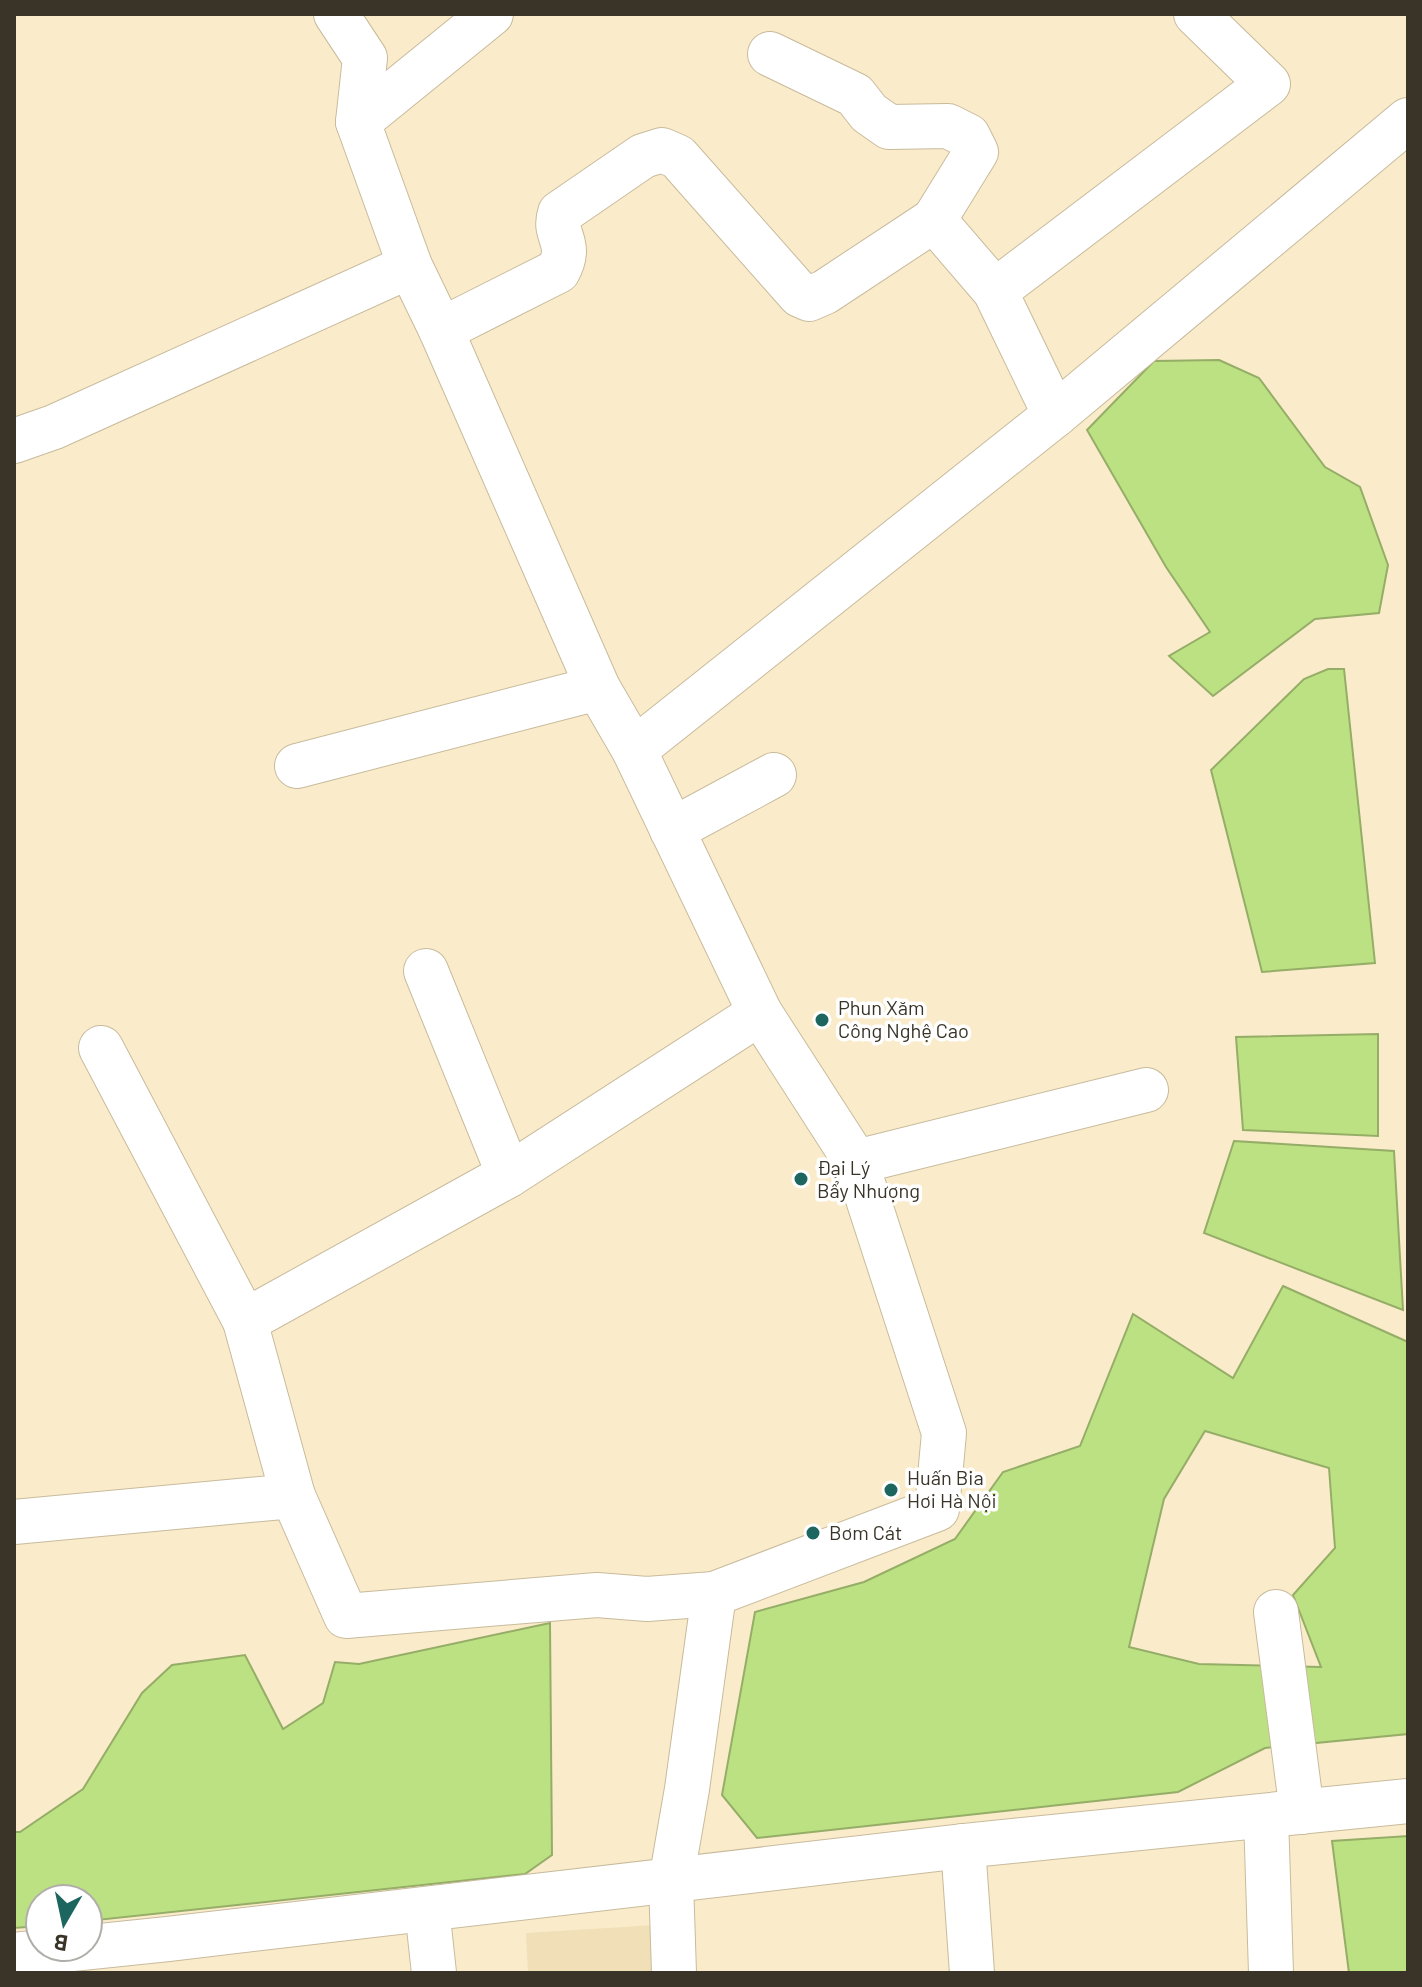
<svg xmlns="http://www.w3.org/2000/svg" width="1422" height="1987" font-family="Barlow,sans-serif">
<rect width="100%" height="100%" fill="#faeccb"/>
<polygon fill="#f0dfb7" points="655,1925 658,1973 528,1973 526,1933"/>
<g fill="#bce182" stroke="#95ad67" stroke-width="2" fill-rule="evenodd">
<polygon points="1219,360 1259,378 1325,467 1360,487 1388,565 1379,613 1315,619 1213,696 1169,656 1210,632 1166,567 1087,430 1154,361"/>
<polygon points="1328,669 1344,669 1375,963 1262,972 1211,770 1304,679"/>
<polygon points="1378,1034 1378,1136 1243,1130 1236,1037"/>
<polygon points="1234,1141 1394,1151 1403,1310 1204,1233"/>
<path d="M1283,1286L1408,1342V1734L1265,1748L1178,1792L757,1838L722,1795L755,1612L864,1582L955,1539L1003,1472L1080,1446L1133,1314L1233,1378ZM1205,1431L1329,1468L1335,1548L1293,1595L1321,1667L1199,1664L1129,1647L1164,1499Z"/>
<polygon points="550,1623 552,1855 525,1874 88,1921 88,1899 40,1899 40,1926 14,1928 14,1832 20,1832 83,1789 142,1693 172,1665 245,1655 283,1729 323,1703 335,1662 359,1664"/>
<polygon points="1408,1836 1408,1973 1349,1973 1332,1841"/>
</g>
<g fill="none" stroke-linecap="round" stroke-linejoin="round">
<defs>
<g id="minor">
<polyline points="770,54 855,95 869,113 889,127 948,126 968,136 976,152 934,220"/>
<polyline points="358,122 491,14"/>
<polyline points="995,291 1268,84 1196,14"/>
<path d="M441,330L558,271C574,242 552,236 560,213L643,156L662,150L678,157L800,295L809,299L825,292L934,220L995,291L1055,415"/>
<polyline points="14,441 54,427 410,266"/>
<polyline points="634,750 1055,415 1408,120"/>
<polyline points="297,766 598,688"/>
<polyline points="672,830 774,775"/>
<polyline points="426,971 509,1175"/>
<polyline points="101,1048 245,1321 293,1496 346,1616 597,1595 647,1599 714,1594 937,1509 944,1433 856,1162 760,1013 634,750 598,688 441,330 410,266 358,122 365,58 336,14"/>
<polyline points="856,1162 1146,1090"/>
<polyline points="245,1321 509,1175 760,1013"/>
<polyline points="14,1522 293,1496"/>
<polyline points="1276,1612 1302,1812"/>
<polyline points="1266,1816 1271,1973"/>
<polyline points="963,1846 972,1973"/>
<polyline points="427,1909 434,1973"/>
<polyline points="14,1955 168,1939 963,1846 1408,1801"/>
<polyline points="674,1973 671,1881 687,1789 714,1594"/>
</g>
</defs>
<use href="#minor" stroke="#c8bb9c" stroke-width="46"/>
<use href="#minor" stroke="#fff" stroke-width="44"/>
</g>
<g fill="#1c665f" stroke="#fff" stroke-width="3">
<circle cx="822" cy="1020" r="8"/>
<circle cx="801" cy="1179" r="8"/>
<circle cx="891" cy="1490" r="8"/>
<circle cx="813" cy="1533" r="8"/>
</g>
<g text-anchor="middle" stroke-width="7" stroke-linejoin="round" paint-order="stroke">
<g font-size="20" fill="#393427" stroke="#fff" text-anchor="start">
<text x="838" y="1015">Phun Xăm<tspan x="838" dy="23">Công Nghệ Cao</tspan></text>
<text x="817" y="1175">Đại Lý<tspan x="817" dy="23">Bẩy Nhượng</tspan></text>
<text x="907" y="1485">Huấn Bia<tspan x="907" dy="23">Hơi Hà Nội</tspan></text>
<text x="829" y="1540">Bơm Cát</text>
</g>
</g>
<rect width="1422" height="1987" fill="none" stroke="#393427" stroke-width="32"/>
<g transform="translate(64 1923) rotate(189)"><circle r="38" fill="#ffffff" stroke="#b0aea9" stroke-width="2"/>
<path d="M0-6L14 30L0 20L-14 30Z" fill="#1c665f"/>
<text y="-12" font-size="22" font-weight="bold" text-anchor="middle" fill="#393427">B</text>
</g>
</svg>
